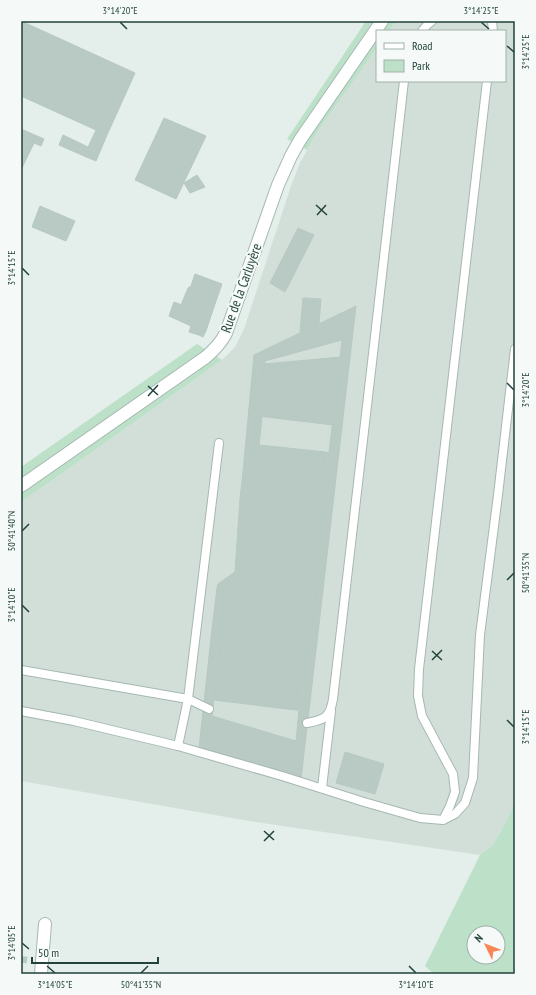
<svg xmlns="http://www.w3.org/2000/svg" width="536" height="995" font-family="'PT Sans Narrow',sans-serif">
<rect width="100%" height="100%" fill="#e4eeea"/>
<polygon fill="#d2dfd9" points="396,21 515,21 515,793 511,812 493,845 480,855 249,821 21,781 21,502 54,479 222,360 235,347 244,329 291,186 300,163 318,131 377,48 377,81 505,81 505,31 389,31"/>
<g fill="#bce1c8" fill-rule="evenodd">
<polygon points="366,21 396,21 389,31 377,31 377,48 318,131 307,150 287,139"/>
<polygon points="197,344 222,360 54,479 21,502 21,467"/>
<path d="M515,793V974H434L425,966L480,855L493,845L511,812ZM474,933H498V957H474Z"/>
</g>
<g fill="#b9cac4" stroke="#b6c9c2">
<polygon points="21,21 135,73 107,135 21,96"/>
<polygon points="164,118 206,136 176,199 135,180"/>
<polygon points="21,129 44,139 41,146 34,143 21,170"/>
<polygon points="96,130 107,135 96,161 84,156"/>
<polygon points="63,135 88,147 84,156 59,145"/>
<polygon points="197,175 205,187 190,193 184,183"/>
<polygon points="40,206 75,221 66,241 32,227"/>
<polygon points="298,228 314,235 285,292 270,283"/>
<polygon points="195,274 222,284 217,298 188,288 191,286"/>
<polygon points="188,288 217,298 211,316 181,305"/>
<polygon points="303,298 321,299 319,323 300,332"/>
<polygon points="174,302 211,316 206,331 202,329 199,335 189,332 191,326 169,316"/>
<polygon points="356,306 301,779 199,748 212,629 222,631 212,716 296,741 299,710 295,710 303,640 310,641 317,586 309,585 325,452 329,453 342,340 265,361 258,416 262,417 255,483 242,482 254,355"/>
<polygon points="202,329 206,331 203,337 199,335"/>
<polygon points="341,357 333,425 258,416 264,364"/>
<polygon points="259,445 325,452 309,585 317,586 310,641 303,640 295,710 214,700 222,631 212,629 217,588 227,589 244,578 253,500 240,498 242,482 255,483"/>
<polygon points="240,498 253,500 244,578 227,589 217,588 218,584 235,572"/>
<polygon points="345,752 384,764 375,794 336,783"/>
<polygon points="21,957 27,957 26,963 21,962"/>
</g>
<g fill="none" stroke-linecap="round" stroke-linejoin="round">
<defs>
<g id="service">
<polyline points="492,21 493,31"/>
<polyline points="422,31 428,24 432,21"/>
<polyline points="21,670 188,699 209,709"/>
<polyline points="21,711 74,721 178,746 282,776 364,802 420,818 443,820 455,814 465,803 473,778 480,635 498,495 515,349"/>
<path d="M307,723C325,720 330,717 333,699L374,345L404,81"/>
<polyline points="178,746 188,699 219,443"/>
<polyline points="322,788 331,711"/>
<polyline points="443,820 450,806 455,792 453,774 422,716 418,696 419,669 487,81"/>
</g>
<g id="minor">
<path d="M21,486L206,357C214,350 221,343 226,333L278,185L291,156L300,140L382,21"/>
<polyline points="41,974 45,924"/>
</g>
</defs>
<use href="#service" stroke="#a6b7b2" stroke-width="10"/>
<use href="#minor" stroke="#a6b7b2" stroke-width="14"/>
<use href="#service" stroke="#fff" stroke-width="8"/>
<use href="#minor" stroke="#fff" stroke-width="12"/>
</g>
<path fill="none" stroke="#22423b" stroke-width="1.5" d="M120,22L127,29M481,22L489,29M507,46L514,52M316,205L327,215M317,215L326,205M22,268L29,275M507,383L514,390M148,386L158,395M148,396L158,385M22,531L29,524M507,580L514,573M22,605L29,612M432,651L442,660M432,660L442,650M507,720L514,727M264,831L274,840M264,841L274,831M22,943L29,949M47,966L55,973M409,966L416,973M141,973L148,966"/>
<g text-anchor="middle" stroke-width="4" stroke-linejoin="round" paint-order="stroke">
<g font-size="14" fill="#22423b" stroke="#f5faf8">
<text transform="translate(241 288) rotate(-70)" y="5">Rue de la Carluyère</text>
</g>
</g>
<rect width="536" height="995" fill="none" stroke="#f5faf8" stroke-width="44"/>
<rect x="376" y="30" width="130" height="52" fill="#f5faf8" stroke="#a1b0ac"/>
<rect x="384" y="43" width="20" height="6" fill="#ffffff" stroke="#a1b0ac"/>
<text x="412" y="50" font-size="12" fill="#22423b">Road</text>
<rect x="384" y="60" width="20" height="12" fill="#bce1c8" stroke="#a1b0ac"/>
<text x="412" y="70" font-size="12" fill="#22423b">Park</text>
<g transform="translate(486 945) rotate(313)"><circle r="19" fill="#f5faf8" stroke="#a1b0ac"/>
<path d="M0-3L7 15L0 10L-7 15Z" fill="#fa8656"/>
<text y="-6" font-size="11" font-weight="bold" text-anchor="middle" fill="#22423b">N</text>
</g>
<path d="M32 957v6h126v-6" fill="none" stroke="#22423b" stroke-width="2"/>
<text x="38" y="957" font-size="12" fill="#22423b" stroke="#f5faf8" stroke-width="3" paint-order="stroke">50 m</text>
<rect x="22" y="22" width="492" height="951" fill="none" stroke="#22423b" stroke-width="1.5"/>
<g font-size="10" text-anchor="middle" fill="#22423b">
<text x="120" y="14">3°14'20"E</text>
<text x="481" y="14">3°14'25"E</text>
<text transform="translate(525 52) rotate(-90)" y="4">3°14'25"E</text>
<text transform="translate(11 268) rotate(-90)" y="4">3°14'15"E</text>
<text transform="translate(525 390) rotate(-90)" y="4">3°14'20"E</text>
<text transform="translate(11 531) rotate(-90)" y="4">50°41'40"N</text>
<text transform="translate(525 573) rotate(-90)" y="4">50°41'35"N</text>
<text transform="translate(11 605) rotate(-90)" y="4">3°14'10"E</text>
<text transform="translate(525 727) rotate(-90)" y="4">3°14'15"E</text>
<text transform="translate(11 943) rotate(-90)" y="4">3°14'05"E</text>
<text x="55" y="988">3°14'05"E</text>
<text x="141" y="988">50°41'35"N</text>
<text x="416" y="988">3°14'10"E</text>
</g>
</svg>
